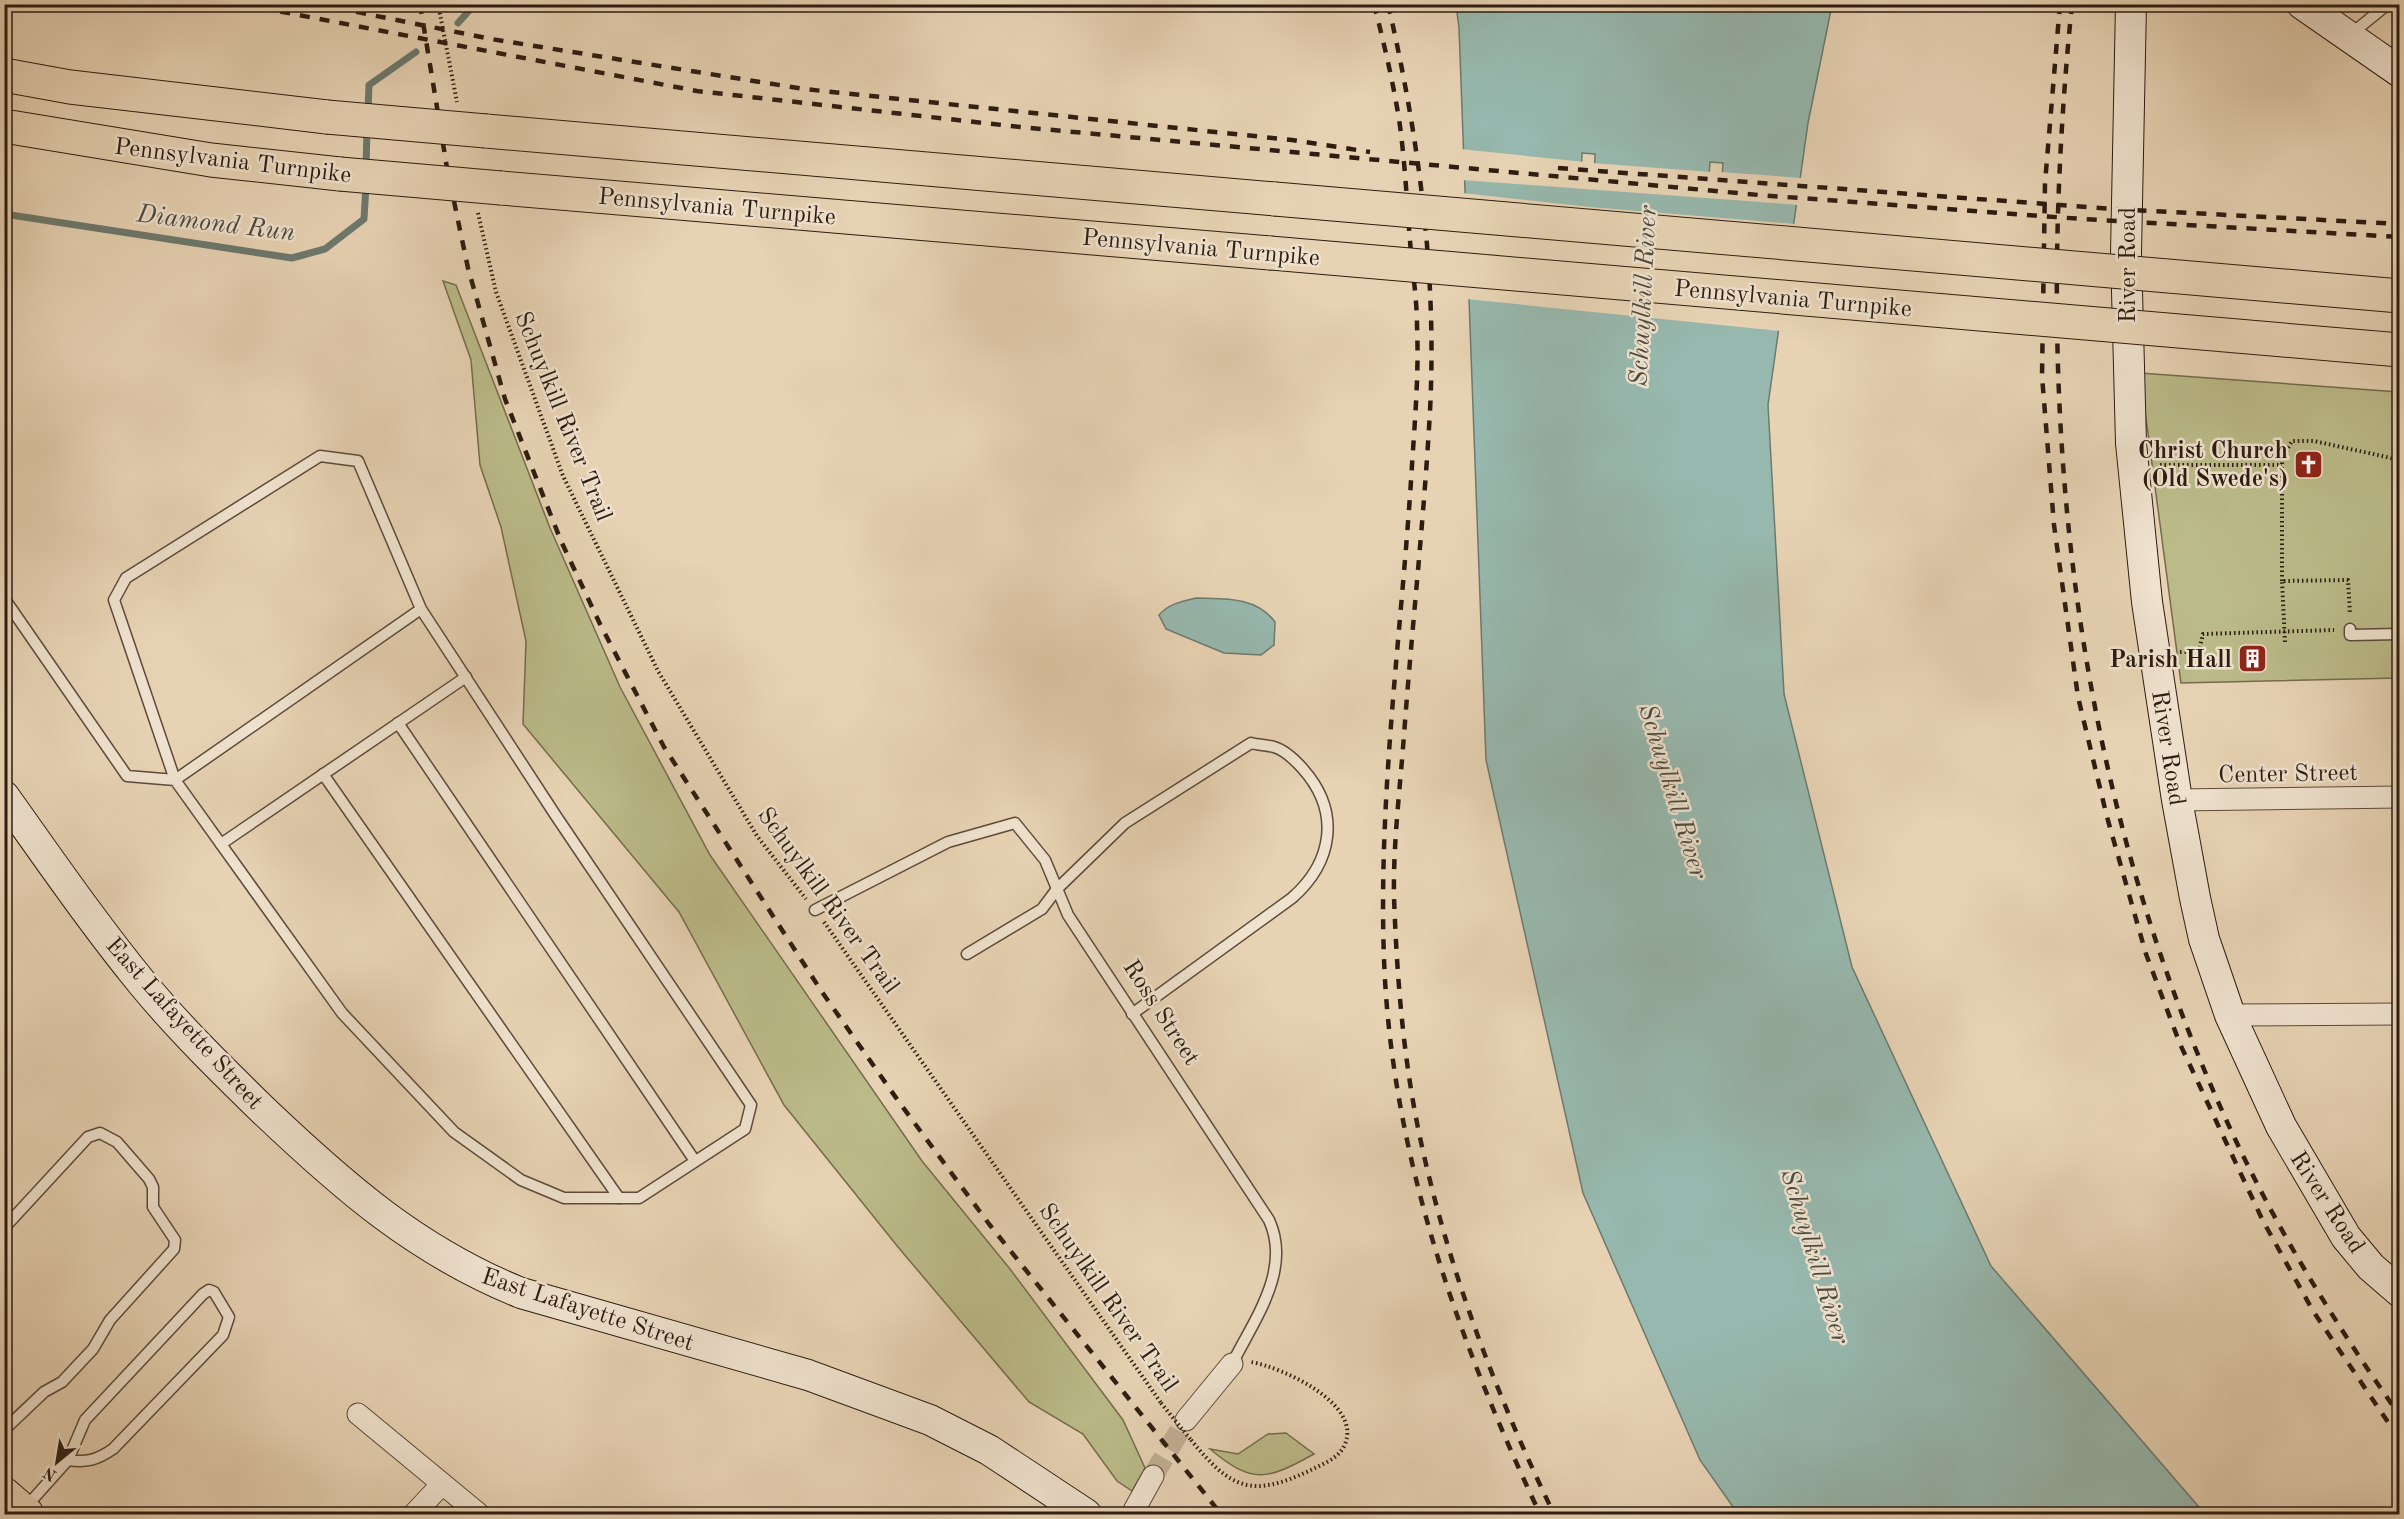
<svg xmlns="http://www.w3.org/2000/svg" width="2404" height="1519" font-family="'Old Standard TT',serif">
<rect width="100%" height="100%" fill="#e7d3b4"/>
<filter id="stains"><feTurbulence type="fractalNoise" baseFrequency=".00333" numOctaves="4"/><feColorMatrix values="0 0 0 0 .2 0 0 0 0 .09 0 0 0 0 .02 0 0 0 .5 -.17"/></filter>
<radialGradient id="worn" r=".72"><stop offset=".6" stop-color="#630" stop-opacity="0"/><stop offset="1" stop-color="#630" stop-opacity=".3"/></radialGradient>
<g fill="#bbbb89" stroke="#746c4d" stroke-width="1.5">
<polygon points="443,281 456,285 550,528 620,687 710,855 922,1161 1010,1269 1123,1420 1145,1468 1132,1491 1117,1481 1083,1434 1029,1402 898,1247 784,1105 679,912 523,724 526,641 501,527 480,465 471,360"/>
<polygon points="2140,373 2399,392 2399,678 2181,683"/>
<path d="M1286,1433L1314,1454C1267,1480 1253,1485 1210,1449L1238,1454L1268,1434Z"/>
</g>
<g fill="#97b8ae" stroke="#6d7a6f" stroke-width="1.5" fill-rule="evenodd">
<path d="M1456,5H1832L1808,123L1768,405L1784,694L1852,967L1991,1266L2205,1514H1738L1700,1460L1583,1193L1486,760L1459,28ZM1582,153L1595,154L1594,184L1581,183ZM1710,162L1723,163L1721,192H1708Z"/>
<path d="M1196,598C1224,599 1256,596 1275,622L1274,645L1261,655L1224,653L1166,629L1159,615C1168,604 1183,601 1196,598Z"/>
</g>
<g fill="#e7d3b4">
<polygon points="1460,149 1585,162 1584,180 1591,181 1592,163 1712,172 1711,189 1719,189 1720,172 1803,178 1799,205 1462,180"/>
<polygon points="1462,193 1590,207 1796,224 1781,331 1466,299"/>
</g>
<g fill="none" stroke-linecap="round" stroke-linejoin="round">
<g stroke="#6d7a6f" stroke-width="7">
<polyline points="458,23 475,4"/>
<polyline points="368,111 369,85 416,52"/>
<polyline points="366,168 367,128"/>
<polyline points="4,214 292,258 325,249 364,219 366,185"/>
</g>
<polyline stroke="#c2ae93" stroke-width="21" stroke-dasharray="21 10" stroke-linecap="butt" points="1153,1476 1186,1420"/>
<defs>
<g id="lane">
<polyline points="2351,34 2388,4"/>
<polyline points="4,598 127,776 175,780 421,609 358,461 320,456 126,578 114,600 175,780 342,1013 454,1132 521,1180 564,1198 639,1198 745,1129 751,1105 556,816 421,609"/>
<polyline points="2350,629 2350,635 2400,634"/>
<polyline points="398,723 695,1161"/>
<polyline points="323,774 619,1198"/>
<polyline points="221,844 466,677"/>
<path d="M815,910L948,842L1015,823L1045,860L1068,915L1269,1220C1292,1270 1254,1320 1232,1364"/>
<path d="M967,954L1042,909L1057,889L1125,823L1251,743C1258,745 1267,745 1274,747C1285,750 1295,760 1303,769C1341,812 1333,862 1292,898L1132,1014"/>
<polyline points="4,1228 88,1137 100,1133 117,1142 149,1179 153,1187 153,1207 175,1240 174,1249 110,1320 93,1349 62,1382 44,1392 4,1430"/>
<path d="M25,1508L68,1460L85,1420L203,1294L209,1290L214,1292L229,1317L223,1335L113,1449C97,1460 86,1463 68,1460"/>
</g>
<g id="street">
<polyline points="2177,800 2400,797"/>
<polyline points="2230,1015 2400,1014"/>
<polyline points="358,1414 479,1514"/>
<polyline points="1186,1420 1232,1364"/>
<polyline points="414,1514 442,1484"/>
<polyline points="1132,1514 1153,1476"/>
</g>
<g id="secondary">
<polyline points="2131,4 2126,253 2131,443 2147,602 2177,800 2195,898 2204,939 2230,1015 2281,1126 2346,1237 2371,1267 2400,1292"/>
<polyline points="2302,4 2400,72"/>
<path d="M4,796C49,859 93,923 142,983C179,1028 222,1070 264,1111C344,1187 417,1251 521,1293L808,1375L930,1420L989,1450L1086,1514"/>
</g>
<polyline id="primary" points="4,1494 27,1514"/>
<g id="highway">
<polyline points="4,75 70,87 327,117"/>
<polyline points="4,126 211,160 340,174"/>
<polyline points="486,131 1275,199"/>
<polyline points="501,188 1270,253"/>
</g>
</defs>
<use href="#lane" stroke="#5c4a3a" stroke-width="13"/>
<use href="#street" stroke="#5c4a3a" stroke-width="23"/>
<use href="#secondary" stroke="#2d1c11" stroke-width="32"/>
<use href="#primary" stroke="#2d1c11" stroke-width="35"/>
<use href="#highway" stroke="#2d1c11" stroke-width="35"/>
<g stroke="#2d1c11" stroke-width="4" stroke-dasharray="1.5 3" stroke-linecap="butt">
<polyline points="438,4 457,102"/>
<polyline points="478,213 496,292 563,476 658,671 757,836 806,899"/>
<polyline points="2160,465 2282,465"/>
<polyline points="2282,581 2282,458 2292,441 2314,441 2400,460"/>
<polyline points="2285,642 2282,581 2348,580 2350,614"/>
<polyline points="2180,652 2199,651 2203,634 2334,630"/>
<polyline points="824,922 1161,1403"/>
<path d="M1191,1440C1231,1489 1251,1498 1309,1471C1322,1464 1339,1459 1345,1444C1362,1403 1281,1367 1251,1362"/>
</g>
<use href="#lane" stroke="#efe2ce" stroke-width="10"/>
<use href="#street" stroke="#efe2ce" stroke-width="21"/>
<use href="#secondary" stroke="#efe2ce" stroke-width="30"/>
<use href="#primary" stroke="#e7d3b4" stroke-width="33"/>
<use href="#highway" stroke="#e7d3b4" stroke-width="33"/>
<g stroke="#2d1c11" stroke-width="4.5" stroke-dasharray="10 10" stroke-linecap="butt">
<polyline points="241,4 697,91 1020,127 1759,195 2082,219 2400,237"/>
<polyline points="317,4 491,39 804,89 1292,140 1370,152"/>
<polyline points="420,4 447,168 468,268 505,399 561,541 600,624 664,747 822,992 899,1102 989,1224 1221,1514"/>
<path d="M1374,4C1384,44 1394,85 1400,126C1405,164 1407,203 1410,241C1412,269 1417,298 1417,326C1419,372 1415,419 1412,465C1402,630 1378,794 1384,959C1391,1153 1458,1341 1540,1514"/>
<path d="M1388,4C1419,138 1437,274 1430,411C1424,519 1412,627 1404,735C1400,789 1393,844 1394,897C1397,981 1404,1069 1423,1151C1451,1276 1498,1399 1554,1514"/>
<polyline points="2060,4 2045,183 2042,376 2054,525 2078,697 2107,817 2146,954 2180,1044 2263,1221 2313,1311 2400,1440"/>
<path d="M2072,4C2032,397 2066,781 2236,1141C2282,1238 2338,1328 2400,1416"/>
<polyline points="1558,168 2114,209 2400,224"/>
</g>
<defs>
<g id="highway-bridge">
<polyline points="327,117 486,131"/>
<polyline points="340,174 501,188"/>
<polyline points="1275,199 2400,296"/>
<polyline points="1270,253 2400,350"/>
</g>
</defs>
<use href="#highway-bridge" stroke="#2d1c11" stroke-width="35" stroke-linecap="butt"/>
<polyline stroke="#2d1c11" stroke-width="4" stroke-dasharray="1.5 3" stroke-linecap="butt" points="1161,1403 1191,1440"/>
<use href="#highway-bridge" stroke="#e7d3b4" stroke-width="33"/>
</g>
<defs>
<symbol id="church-square" viewBox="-11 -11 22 22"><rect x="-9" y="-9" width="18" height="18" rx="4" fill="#8f2418" stroke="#efe2ce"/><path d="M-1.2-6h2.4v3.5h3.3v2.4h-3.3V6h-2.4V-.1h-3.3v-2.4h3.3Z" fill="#fff"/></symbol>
<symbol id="building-square" viewBox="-11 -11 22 22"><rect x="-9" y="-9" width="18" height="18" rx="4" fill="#8f2418" stroke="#efe2ce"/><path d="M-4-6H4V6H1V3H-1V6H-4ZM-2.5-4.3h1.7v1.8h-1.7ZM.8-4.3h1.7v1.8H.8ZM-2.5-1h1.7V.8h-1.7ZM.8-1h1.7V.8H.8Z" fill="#fff"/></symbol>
</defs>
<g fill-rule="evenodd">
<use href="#church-square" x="2292" y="448" width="33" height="33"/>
<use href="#building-square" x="2236" y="642" width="33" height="33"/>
</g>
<g text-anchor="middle" stroke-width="5" stroke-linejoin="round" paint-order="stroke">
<g font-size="24" fill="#2d1c11" stroke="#efe2ce">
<text transform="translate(233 160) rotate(7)" y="8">Pennsylvania Turnpike</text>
<text transform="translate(717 206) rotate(5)" y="8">Pennsylvania Turnpike</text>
<text transform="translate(1201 247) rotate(5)" y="8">Pennsylvania Turnpike</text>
<text transform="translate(2127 265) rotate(-90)" y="8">River Road</text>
<text transform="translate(1793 298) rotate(5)" y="8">Pennsylvania Turnpike</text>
<text transform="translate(564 416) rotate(68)" y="8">Schuylkill River Trail</text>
<text transform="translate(2169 748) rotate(81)" y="8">River Road</text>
<text transform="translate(2288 773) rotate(-1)" y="8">Center Street</text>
<text transform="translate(829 900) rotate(54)" y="8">Schuylkill River Trail</text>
<text transform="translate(1162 1012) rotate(57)" y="8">Ross Street</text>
<text transform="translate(185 1023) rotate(48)" y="8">East Lafayette Street</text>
<text transform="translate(2328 1202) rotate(57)" y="8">River Road</text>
<text transform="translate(1109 1297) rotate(55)" y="8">Schuylkill River Trail</text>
<text transform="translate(588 1309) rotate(18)" y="8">East Lafayette Street</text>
</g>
<g font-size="24" font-weight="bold" fill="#2d1c11" stroke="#efe2ce" text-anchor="end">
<text x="2288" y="458">Christ Church<tspan x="2288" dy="28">(Old Swede's)</tspan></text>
<text x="2232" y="667">Parish Hall</text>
</g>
<g font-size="26" font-style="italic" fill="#4d4b40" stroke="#efe2ce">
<text transform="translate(216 222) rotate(7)" y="9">Diamond Run</text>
<text transform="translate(1642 296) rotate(-87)" y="9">Schuylkill River</text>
<text transform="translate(1674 791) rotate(73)" y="9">Schuylkill River</text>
<text transform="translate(1816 1256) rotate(73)" y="9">Schuylkill River</text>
</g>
</g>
<rect width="2404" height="1519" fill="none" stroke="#e7d3b4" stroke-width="24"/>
<rect x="6" y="6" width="2392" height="1507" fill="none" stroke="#2d1c11" stroke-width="3"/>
<rect x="12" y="12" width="2380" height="1495" fill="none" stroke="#2d1c11" stroke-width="1.5"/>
<g transform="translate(57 1462) rotate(210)" stroke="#efe2ce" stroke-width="4.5" paint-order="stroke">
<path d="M0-4.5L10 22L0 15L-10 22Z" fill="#2d1c11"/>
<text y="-9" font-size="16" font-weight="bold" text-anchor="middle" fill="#2d1c11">N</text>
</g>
<rect width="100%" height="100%" filter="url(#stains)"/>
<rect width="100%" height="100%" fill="url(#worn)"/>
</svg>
